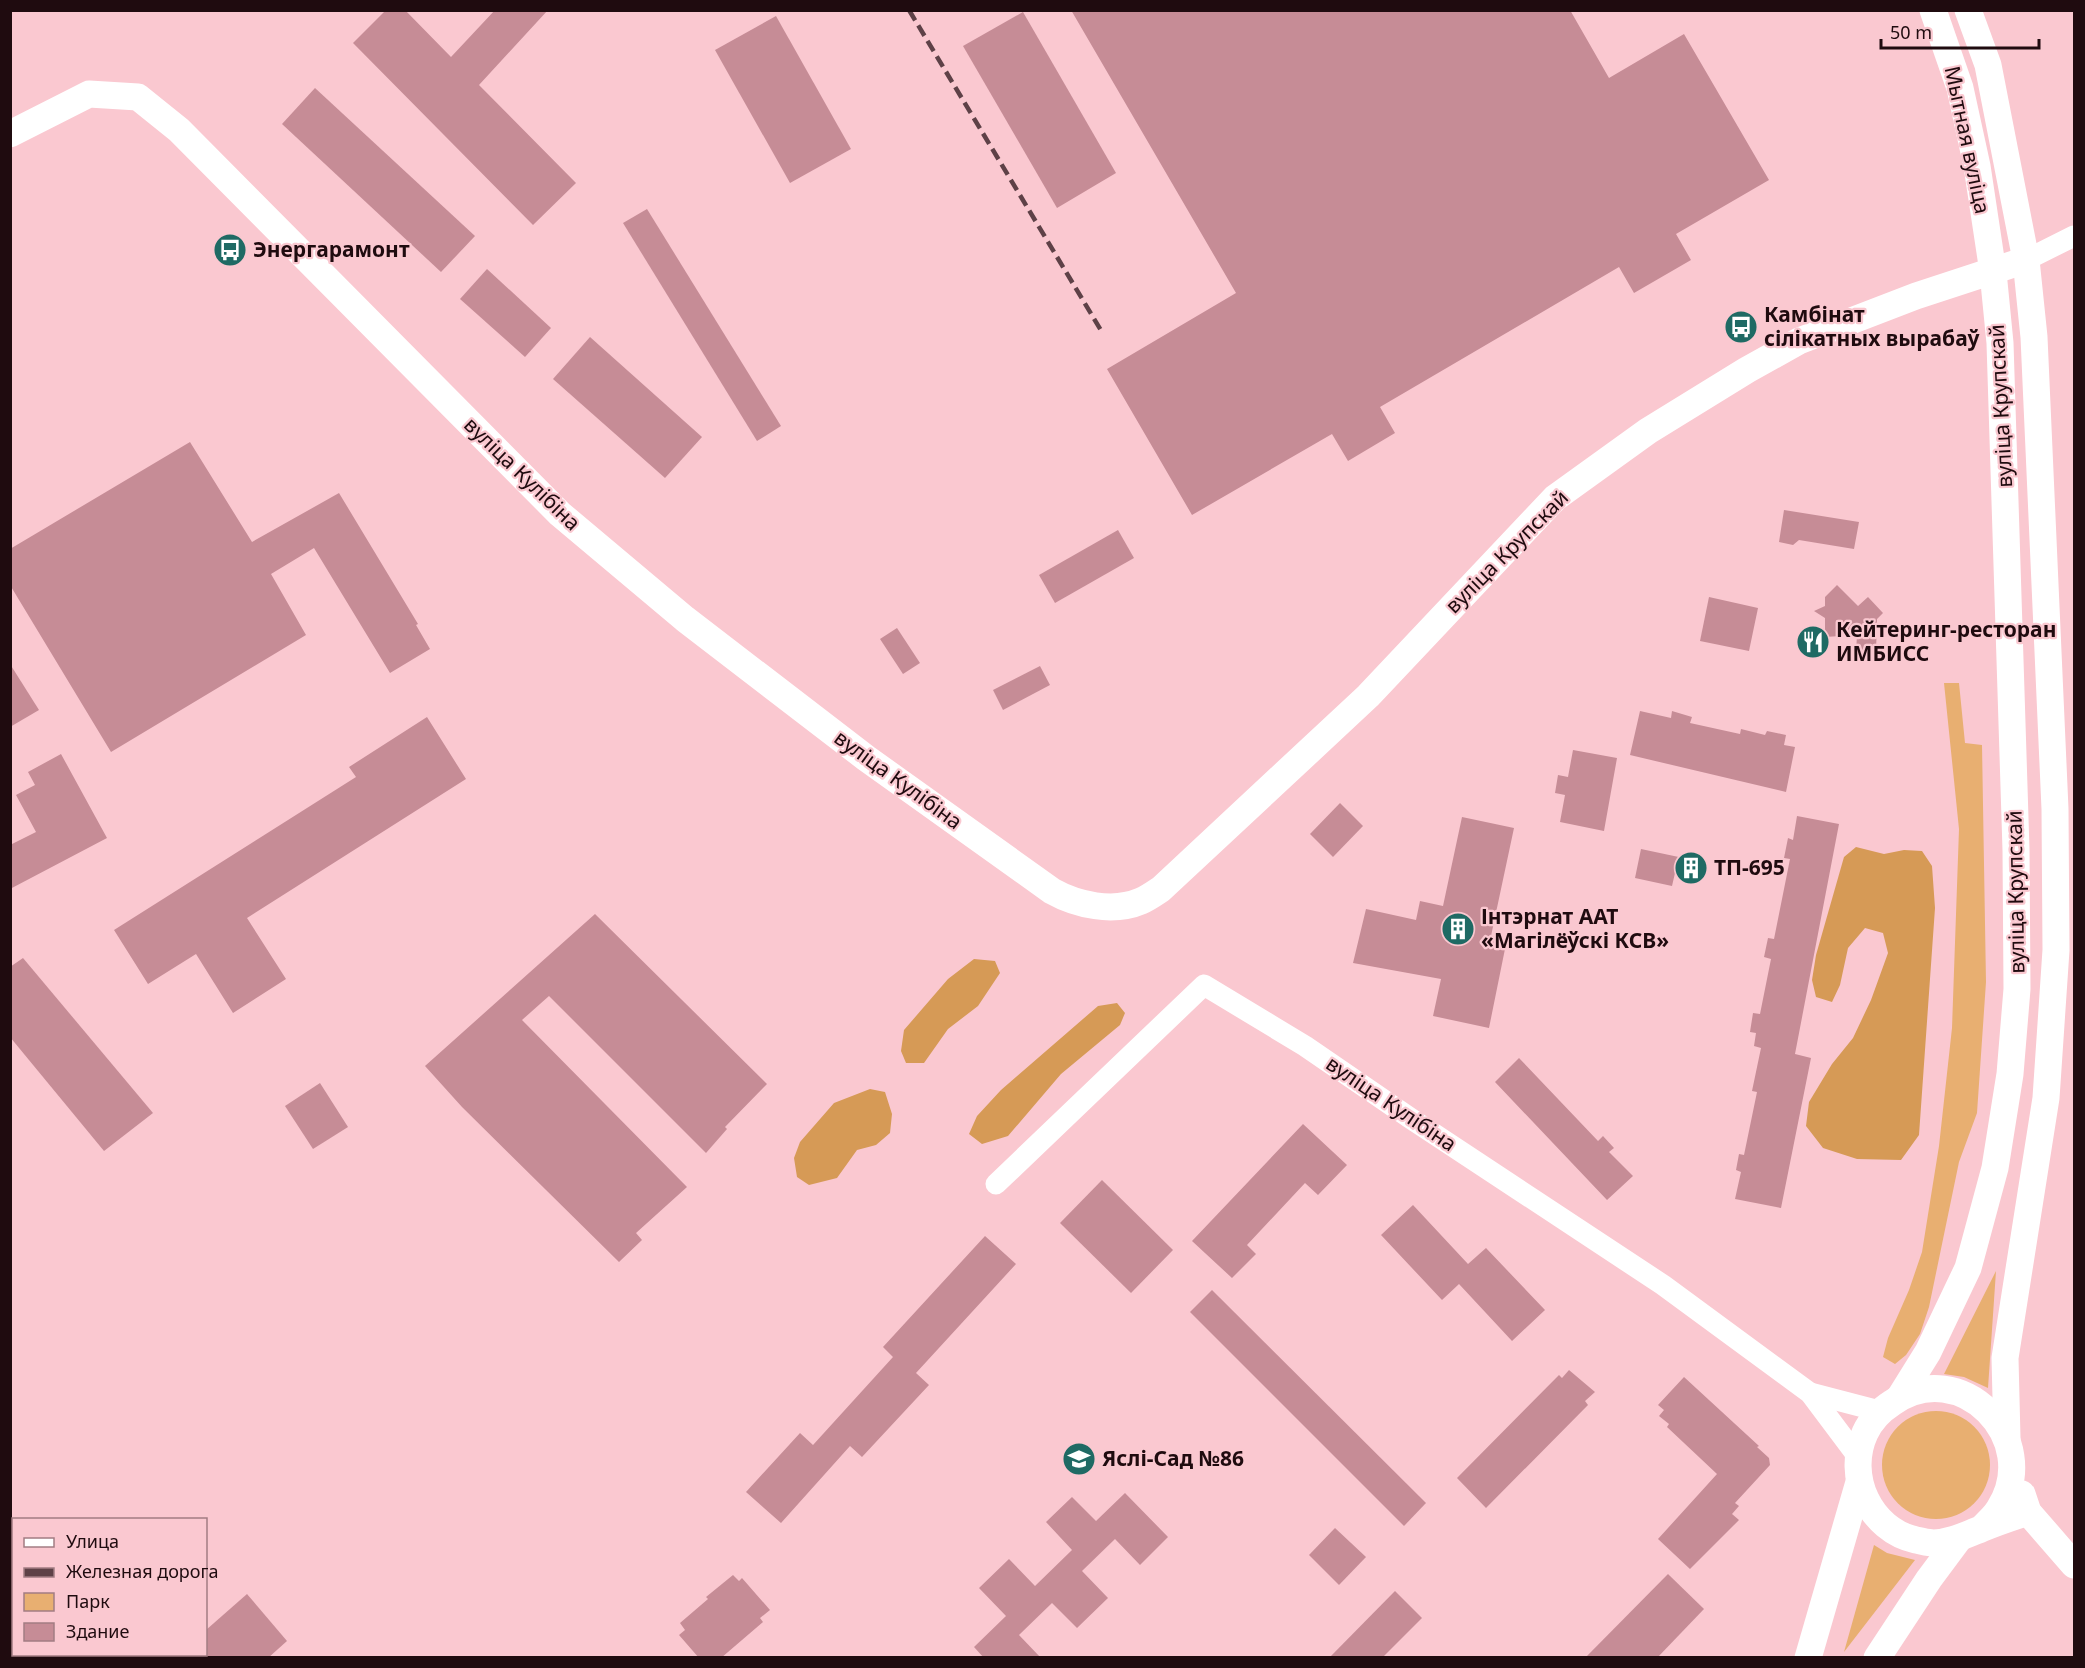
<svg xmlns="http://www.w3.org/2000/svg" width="2085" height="1668" font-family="'Noto Sans',sans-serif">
<rect width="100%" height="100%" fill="#fac8d0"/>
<g fill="#e8af71">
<polygon points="1944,683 1959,683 1965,743 1982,745 1986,982 1977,1113 1959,1162 1929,1307 1920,1334 1906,1355 1895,1364 1883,1357 1888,1338 1909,1290 1922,1252 1939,1146 1952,1028 1959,829"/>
<polygon points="1996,1271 1988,1388 1964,1377 1944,1374"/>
<circle cx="1936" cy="1465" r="54"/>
<polygon points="1874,1545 1887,1553 1915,1560 1844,1652"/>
</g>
<g fill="#d69a56">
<polygon points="1856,847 1884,854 1904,850 1922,851 1932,866 1935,908 1919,1135 1901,1160 1857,1159 1823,1148 1806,1126 1809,1102 1832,1064 1853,1038 1871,1000 1888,953 1883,933 1865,928 1848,948 1840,985 1832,1002 1816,997 1812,980 1816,955 1844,857"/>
<polygon points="974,959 995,961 1000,973 978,1006 948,1029 924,1063 906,1063 901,1051 904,1030 948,979"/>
<polygon points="1117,1003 1125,1013 1120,1025 1061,1074 1008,1136 982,1144 969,1134 977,1116 1001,1090 1098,1006"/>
<polygon points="870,1089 885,1092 892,1114 890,1133 876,1145 857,1150 837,1178 809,1185 797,1177 794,1158 800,1142 834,1103"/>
</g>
<g fill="#c68c96">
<polygon points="386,10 405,10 451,57 495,10 548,10 479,85 576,183 533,225 353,43"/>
<polygon points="1071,10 1570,10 1609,78 1684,34 1769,180 1676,234 1691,260 1634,293 1619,267 1380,407 1395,433 1348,461 1332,434 1192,515 1107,369 1236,293"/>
<polygon points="1023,12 1116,173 1057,208 963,46"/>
<polygon points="776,16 851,149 790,183 715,50"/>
<polygon points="315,88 475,236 441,272 282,124"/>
<polygon points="647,209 781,426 757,441 623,223"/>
<polygon points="487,269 551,328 525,357 460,299"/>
<polygon points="590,337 702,437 665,478 553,379"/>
<polygon points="190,442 252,542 339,493 418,624 416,625 430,649 390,673 314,548 271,574 306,635 111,752 10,585 10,549"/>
<polygon points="1784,510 1859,522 1854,549 1799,540 1793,545 1779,542"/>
<polygon points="1118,530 1134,558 1055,603 1039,575"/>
<polygon points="1837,585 1858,606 1868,597 1883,613 1877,619 1876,652 1856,652 1857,635 1825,637 1825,618 1814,611 1825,606 1825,597"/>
<polygon points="1709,597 1758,608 1749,651 1700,641"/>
<polygon points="897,628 920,663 903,674 880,639"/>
<polygon points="10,664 39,710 10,727"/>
<polygon points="1040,666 1050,685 1003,710 993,690"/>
<polygon points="1640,711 1671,718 1672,711 1692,717 1690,723 1740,734 1741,729 1765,735 1767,731 1786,735 1784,745 1795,747 1786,792 1630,755"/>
<polygon points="427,717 466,779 247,918 286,979 233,1013 196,954 148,984 114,930 356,777 349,767"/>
<polygon points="1573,750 1617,758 1604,831 1560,822 1565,795 1555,793 1558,775 1568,777"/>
<polygon points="61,754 107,838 10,889 10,845 36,832 16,795 35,785 28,772"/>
<polygon points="1340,803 1363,826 1333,857 1310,834"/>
<polygon points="1797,816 1839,824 1795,1054 1811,1058 1781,1208 1735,1199 1741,1172 1736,1170 1739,1154 1744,1155 1757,1092 1752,1091 1761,1048 1754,1046 1756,1033 1750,1032 1753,1013 1760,1014 1771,959 1764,957 1768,938 1774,939 1790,859 1784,858 1788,838 1793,840"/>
<polygon points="1462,817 1514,828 1491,936 1507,939 1489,1028 1433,1016 1441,979 1353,963 1366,909 1416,920 1420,901 1443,906"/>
<polygon points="1641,849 1707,863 1703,879 1675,873 1672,886 1635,878"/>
<polygon points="595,914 767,1084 725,1127 727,1129 706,1153 549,996 522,1020 687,1187 636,1233 642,1240 619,1262 462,1107 425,1066"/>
<polygon points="23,958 153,1113 104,1151 10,1037 10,967"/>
<polygon points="1519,1058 1598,1141 1603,1136 1614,1148 1609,1152 1633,1176 1607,1200 1495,1082"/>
<polygon points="320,1083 348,1127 313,1149 285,1106"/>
<polygon points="1303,1124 1347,1165 1318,1195 1305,1183 1247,1245 1256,1254 1232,1278 1192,1241"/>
<polygon points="1102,1180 1173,1250 1131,1293 1060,1223"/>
<polygon points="1413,1205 1468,1264 1486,1248 1545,1310 1512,1341 1459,1284 1442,1300 1381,1235"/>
<polygon points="985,1236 1016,1264 916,1373 929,1385 862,1457 850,1446 781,1523 746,1492 800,1433 813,1445 893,1357 883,1347"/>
<polygon points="1212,1290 1426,1503 1404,1526 1190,1312"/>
<polygon points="1569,1370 1595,1392 1585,1401 1588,1405 1486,1508 1457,1478 1559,1375 1562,1378"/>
<polygon points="1684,1377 1759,1446 1757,1447 1769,1458 1770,1465 1735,1503 1739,1506 1732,1514 1739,1520 1690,1569 1658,1539 1717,1474 1667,1427 1669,1424 1659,1416 1664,1410 1658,1405"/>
<polygon points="1125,1493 1168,1537 1140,1565 1115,1539 1082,1571 1108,1598 1077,1628 1052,1603 1019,1635 1041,1658 984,1658 974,1647 1006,1616 979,1588 1009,1559 1035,1586 1072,1550 1046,1522 1072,1497 1096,1521"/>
<polygon points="1335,1528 1366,1557 1339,1585 1309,1555"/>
<polygon points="1668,1574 1704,1609 1657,1658 1585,1658"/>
<polygon points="733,1575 739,1581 742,1578 770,1610 760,1618 763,1622 721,1658 699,1658 679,1635 685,1630 680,1623 708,1599 706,1597"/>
<polygon points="1395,1591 1422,1618 1382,1658 1329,1658"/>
<polygon points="247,1594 287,1641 268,1658 206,1658 206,1630"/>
</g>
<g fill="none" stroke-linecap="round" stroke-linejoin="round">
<g stroke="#fff" stroke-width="21">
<polyline points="2026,260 2074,236"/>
<polyline points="996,1184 1204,985 1305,1046 1410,1118 1663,1285 1810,1393 1858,1457"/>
<polyline points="1810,1393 1879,1411"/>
</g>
<g stroke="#fff" stroke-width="27">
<polyline points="1968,10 1988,65 2026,260 2034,337 2055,809 2056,950 2046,1098 2005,1358 2007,1438"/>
<path d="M10,134L89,94L138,97L179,130L560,514L685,619L866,758L1052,891C1077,905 1113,913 1141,901C1148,898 1155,893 1161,889L1368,696L1555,498L1648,431L1747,370L1799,341L1916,296L2026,260"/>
<polyline points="1900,1397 1928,1352 1968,1268 1995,1168 2010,1074 2017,989 2016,850 2000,343 1993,272 1977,166 1960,88 1933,10"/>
<polyline points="2022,1494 2028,1512 2074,1565"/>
<path d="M1981,1529C1987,1523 1995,1516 1999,1509C2044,1439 1960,1354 1892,1403C1881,1410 1871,1420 1865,1433C1845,1476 1870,1530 1916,1540C1922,1541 1928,1543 1934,1543C1952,1542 1965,1535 1981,1529C1997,1522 2013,1517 2028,1512"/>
<polyline points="1808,1658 1859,1482"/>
<polyline points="1877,1658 1929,1579 1958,1540"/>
</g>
<polyline stroke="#5e4147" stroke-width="4.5" stroke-dasharray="12 6" stroke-linecap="butt" points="909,10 1102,332"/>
</g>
<defs>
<symbol id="bus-disc" viewBox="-11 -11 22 22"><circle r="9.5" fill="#1f6a64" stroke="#fac8d0"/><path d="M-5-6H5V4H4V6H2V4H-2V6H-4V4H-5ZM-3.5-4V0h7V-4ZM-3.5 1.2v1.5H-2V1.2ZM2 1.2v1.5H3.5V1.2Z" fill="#fff"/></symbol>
<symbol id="restaurant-disc" viewBox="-11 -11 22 22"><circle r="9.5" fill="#1f6a64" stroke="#fac8d0"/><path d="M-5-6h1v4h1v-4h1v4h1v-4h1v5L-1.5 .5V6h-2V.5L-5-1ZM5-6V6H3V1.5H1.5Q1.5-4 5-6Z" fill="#fff"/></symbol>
<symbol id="building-disc" viewBox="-11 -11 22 22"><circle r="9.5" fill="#1f6a64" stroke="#fac8d0"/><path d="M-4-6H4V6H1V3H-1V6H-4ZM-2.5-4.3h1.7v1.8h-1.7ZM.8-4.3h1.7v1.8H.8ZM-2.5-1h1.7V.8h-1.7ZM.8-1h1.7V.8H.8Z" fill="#fff"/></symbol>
<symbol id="school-disc" viewBox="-11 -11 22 22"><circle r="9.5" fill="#1f6a64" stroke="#fac8d0"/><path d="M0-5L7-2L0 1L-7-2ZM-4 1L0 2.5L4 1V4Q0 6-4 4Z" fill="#fff"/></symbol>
</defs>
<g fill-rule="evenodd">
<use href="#bus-disc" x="211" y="231" width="38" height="38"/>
<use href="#bus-disc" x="1722" y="308" width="38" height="38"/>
<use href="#restaurant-disc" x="1794" y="623" width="38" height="38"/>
<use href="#building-disc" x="1672" y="849" width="38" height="38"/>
<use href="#building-disc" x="1439" y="910" width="38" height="38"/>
<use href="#school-disc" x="1060" y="1440" width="38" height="38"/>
</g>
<g text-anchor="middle" stroke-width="4.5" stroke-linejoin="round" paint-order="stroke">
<g font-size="21" fill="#1f0b0f" stroke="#fac8d0">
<text transform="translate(1967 140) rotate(78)" y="7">Мытная вуліца</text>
<text transform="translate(2001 406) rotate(-93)" y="7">вуліца Крупскай</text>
<text transform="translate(522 474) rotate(44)" y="7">вуліца Кулібіна</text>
<text transform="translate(1507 552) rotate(-45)" y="7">вуліца Крупскай</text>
<text transform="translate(898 780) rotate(36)" y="7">вуліца Кулібіна</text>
<text transform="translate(2016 892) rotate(-91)" y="7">вуліца Крупскай</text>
<text transform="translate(1391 1104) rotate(34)" y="7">вуліца Кулібіна</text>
</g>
<g font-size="21" font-weight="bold" fill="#1f0b0f" stroke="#fac8d0" text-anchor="start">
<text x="253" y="257">Энергарамонт</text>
<text x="1764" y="322">Камбінат<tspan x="1764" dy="24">сілікатных вырабаў</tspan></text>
<text x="1836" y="637">Кейтеринг-ресторан<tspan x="1836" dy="24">ИМБИСС</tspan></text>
<text x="1714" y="875">ТП-695</text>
<text x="1481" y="924">Інтэрнат ААТ<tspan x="1481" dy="24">«Магілёўскі КСВ»</tspan></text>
<text x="1102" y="1466">Яслі-Сад №86</text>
</g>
</g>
<rect width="2085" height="1668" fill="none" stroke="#1f0b0f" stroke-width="24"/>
<rect x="12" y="1518" width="195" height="138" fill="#fac8d0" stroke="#a27c83" stroke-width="1.5"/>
<rect x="24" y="1538" width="30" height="9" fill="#ffffff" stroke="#a27c83" stroke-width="1.5"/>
<text x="66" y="1548" font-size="18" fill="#1f0b0f">Улица</text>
<rect x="24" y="1568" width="30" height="9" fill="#5e4147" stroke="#a27c83" stroke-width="1.5"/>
<text x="66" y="1578" font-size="18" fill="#1f0b0f">Железная дорога</text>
<rect x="24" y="1593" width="30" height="18" fill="#e8af71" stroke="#a27c83" stroke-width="1.5"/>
<text x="66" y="1608" font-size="18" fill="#1f0b0f">Парк</text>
<rect x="24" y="1623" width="30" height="18" fill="#c68c96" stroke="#a27c83" stroke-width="1.5"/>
<text x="66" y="1638" font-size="18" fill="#1f0b0f">Здание</text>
<path d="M1881 39v9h158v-9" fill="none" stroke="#1f0b0f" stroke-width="3"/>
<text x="1890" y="39" font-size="18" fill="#1f0b0f" stroke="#fac8d0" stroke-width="4.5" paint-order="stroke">50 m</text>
</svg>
